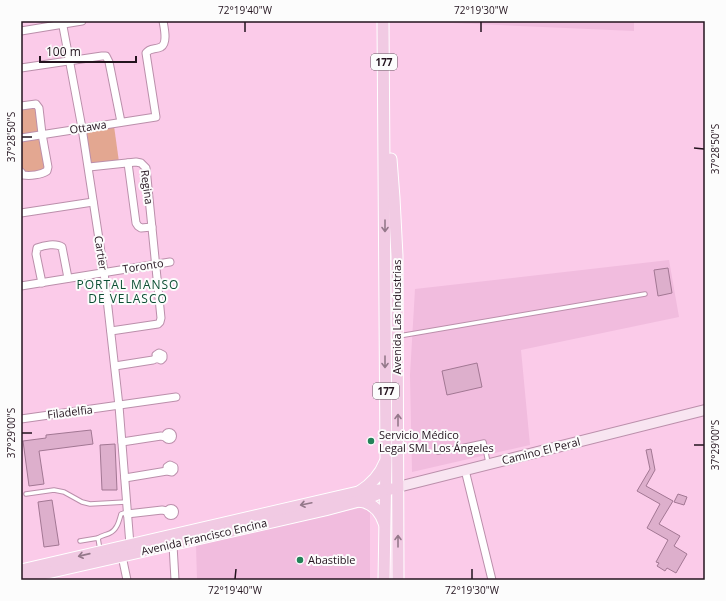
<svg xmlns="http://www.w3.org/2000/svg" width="726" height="601" font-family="'Open Sans',sans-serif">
<rect width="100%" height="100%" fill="#fbcbe9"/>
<g fill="#f1bcde">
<polygon points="406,21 634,21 634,31"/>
<polygon points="669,260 679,317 521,350 530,445 412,472 410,375 415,289"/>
<polygon points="364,507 370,511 370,580 197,580 196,545"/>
</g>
<g fill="#e3a791">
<polygon points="35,106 40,128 38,133 21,135 21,107"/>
<polygon points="114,126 119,162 90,166 84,130"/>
<polygon points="38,139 40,140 47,169 26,174 22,172 21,142"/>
</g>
<g fill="#ddafcc" stroke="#a27793">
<polygon points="668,268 672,293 658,296 654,270"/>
<polygon points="477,363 482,387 447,395 442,371"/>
<polygon points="91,430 93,444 39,451 44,484 29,486 23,441 46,438 46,435"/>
<polygon points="115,444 117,490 102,490 100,445"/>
<polygon points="651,449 655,470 646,486 673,501 659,524 680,536 674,546 687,554 676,573 667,568 665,571 657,566 659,563 656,562 668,540 647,528 660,504 637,491 650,469 646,450"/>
<polygon points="678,494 687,497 684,505 674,502"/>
<polygon points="52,500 59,545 44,547 38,502"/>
</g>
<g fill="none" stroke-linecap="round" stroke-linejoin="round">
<defs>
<g id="lane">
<polyline points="399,336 645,294"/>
<polyline points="438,452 484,442 488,463"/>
<polyline points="26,494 54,490 64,492 82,502 90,504 126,502"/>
<path d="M98,538C102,535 106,535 110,533C117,530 119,521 121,514L124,513L127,514"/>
<polyline points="80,541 98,538 100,550"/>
</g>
<g id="street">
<polyline points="62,21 82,128 104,272 119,406 130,545 122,556 127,580"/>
<polyline points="21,31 82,21"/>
<polyline points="21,68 102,56 106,56 109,62 121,122"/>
<path d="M21,106L36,104L39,108L42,134L48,167L47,171C41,175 30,176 23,175L21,172"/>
<path d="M21,138L156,117L146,53C150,47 155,50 161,47C168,43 164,27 163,21"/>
<polyline points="128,163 136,223 138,226 141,228 152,227"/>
<polyline points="89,167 136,162 141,163 146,168 161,318 160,322 158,324 111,331"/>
<polyline points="21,213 93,202"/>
<path d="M42,283L36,254L37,248C44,245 56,243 62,247L68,278"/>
<polyline points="21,286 170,262"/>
<polyline points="115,366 153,360 157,358 161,360 163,358 163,355 159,353 156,355 157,358"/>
<polyline points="21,419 176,397"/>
<circle cx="169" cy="436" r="3.5"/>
<polyline points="122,442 161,436 165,437"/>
<polyline points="465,470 492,580"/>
<polyline points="125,478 167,471 172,472 174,470 174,467 170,465 167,467 167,471"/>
<circle cx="171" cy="512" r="3.5"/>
<polyline points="127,514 162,510 167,511"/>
<polyline points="173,545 175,580"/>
</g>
<polyline id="secondary" points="398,487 705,410"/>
<g id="primary">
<polyline points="383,21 386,459 384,580"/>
<polyline points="391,159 394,198 397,256 398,580"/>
<path d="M359,492C370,485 380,475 385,462"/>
<path d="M358,501C372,502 380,511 384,523"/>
<polyline points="21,570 358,492 391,489"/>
<polyline points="21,579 325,510 366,499 382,492"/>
</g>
</defs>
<use href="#lane" stroke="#bb8fab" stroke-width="5.5"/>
<use href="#street" stroke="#bb8fab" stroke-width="9"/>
<use href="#secondary" stroke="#bb8fab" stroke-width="12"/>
<use href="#primary" stroke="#fff" stroke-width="13"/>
<use href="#lane" stroke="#fff" stroke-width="3.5"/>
<use href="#street" stroke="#fff" stroke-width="7"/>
<use href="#secondary" stroke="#f8e5f1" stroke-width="10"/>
<use href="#primary" stroke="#f1cae3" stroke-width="11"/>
</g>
<defs><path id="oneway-shaft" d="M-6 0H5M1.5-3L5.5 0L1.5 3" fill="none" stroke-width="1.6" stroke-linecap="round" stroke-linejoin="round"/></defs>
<g stroke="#94788a">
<use href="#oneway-shaft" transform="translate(385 226) rotate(90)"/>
<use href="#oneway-shaft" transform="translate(385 362) rotate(90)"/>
<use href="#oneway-shaft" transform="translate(398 420) rotate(-90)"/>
<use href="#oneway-shaft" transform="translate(306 504) rotate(168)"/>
<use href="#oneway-shaft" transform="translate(398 541) rotate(-90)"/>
<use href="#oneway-shaft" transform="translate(84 555) rotate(167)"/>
</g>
<path fill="none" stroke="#23131e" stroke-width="1.5" d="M245,32V22M481,32V22M22,137H32M694,148L704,149M22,433H32M694,445H704M235,579L236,569M472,579V569"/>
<g fill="#238259" stroke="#fcfcfc" stroke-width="1.5">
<circle cx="371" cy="441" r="4"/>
<circle cx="300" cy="560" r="4"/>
</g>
<g text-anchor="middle" stroke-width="4" stroke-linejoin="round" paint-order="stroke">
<g fill="#fcfcfc" stroke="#645961" stroke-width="1">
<rect x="371" y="54" width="26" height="16" rx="3"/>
<rect x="373" y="383" width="26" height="16" rx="3"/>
</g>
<g font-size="10" font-weight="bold" fill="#23131e">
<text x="384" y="66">177</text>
<text x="386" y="395">177</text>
</g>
<g font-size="11" fill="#23131e" stroke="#fcfcfc">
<text transform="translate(88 127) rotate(-9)" y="4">Ottawa</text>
<text transform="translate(147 187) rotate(82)" y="4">Regina</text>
<text transform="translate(101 253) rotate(81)" y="4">Cartier</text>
<text transform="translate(143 266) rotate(-9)" y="4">Toronto</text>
<text transform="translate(397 317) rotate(-90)" y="4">Avenida Las Industrias</text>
<text transform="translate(70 412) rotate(-7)" y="4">Filadelfia</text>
<text transform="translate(541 451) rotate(-14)" y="4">Camino El Peral</text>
<text transform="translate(204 537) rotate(-13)" y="4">Avenida Francisco Encina</text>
</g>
<g font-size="11" fill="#23131e" stroke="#fcfcfc" text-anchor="start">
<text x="379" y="439">Servicio Médico<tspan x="379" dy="13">Legal SML Los Ángeles</tspan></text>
<text x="308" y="564">Abastible</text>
</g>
<g font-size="12" letter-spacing="1" fill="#0c4f34" stroke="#fcfcfc">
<text x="128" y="289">PORTAL MANSO<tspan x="128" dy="14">DE VELASCO</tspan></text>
</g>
</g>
<rect width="726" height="601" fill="none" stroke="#fcfcfc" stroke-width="44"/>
<path d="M40 56v6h96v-6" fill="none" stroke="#23131e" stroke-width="2"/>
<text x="46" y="56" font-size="12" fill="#23131e" stroke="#fcfcfc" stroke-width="3" paint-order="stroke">100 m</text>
<rect x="22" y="22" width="682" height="557" fill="none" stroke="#23131e" stroke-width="1.5"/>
<g font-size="10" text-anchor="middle" fill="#23131e">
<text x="245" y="14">72°19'40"W</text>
<text x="481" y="14">72°19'30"W</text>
<text transform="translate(11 137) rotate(-90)" y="4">37°28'50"S</text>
<text transform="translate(715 149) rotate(-90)" y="4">37°28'50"S</text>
<text transform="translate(11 433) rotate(-90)" y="4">37°29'00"S</text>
<text transform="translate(715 445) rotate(-90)" y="4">37°29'00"S</text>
<text x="235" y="594">72°19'40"W</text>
<text x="472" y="594">72°19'30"W</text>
</g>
</svg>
